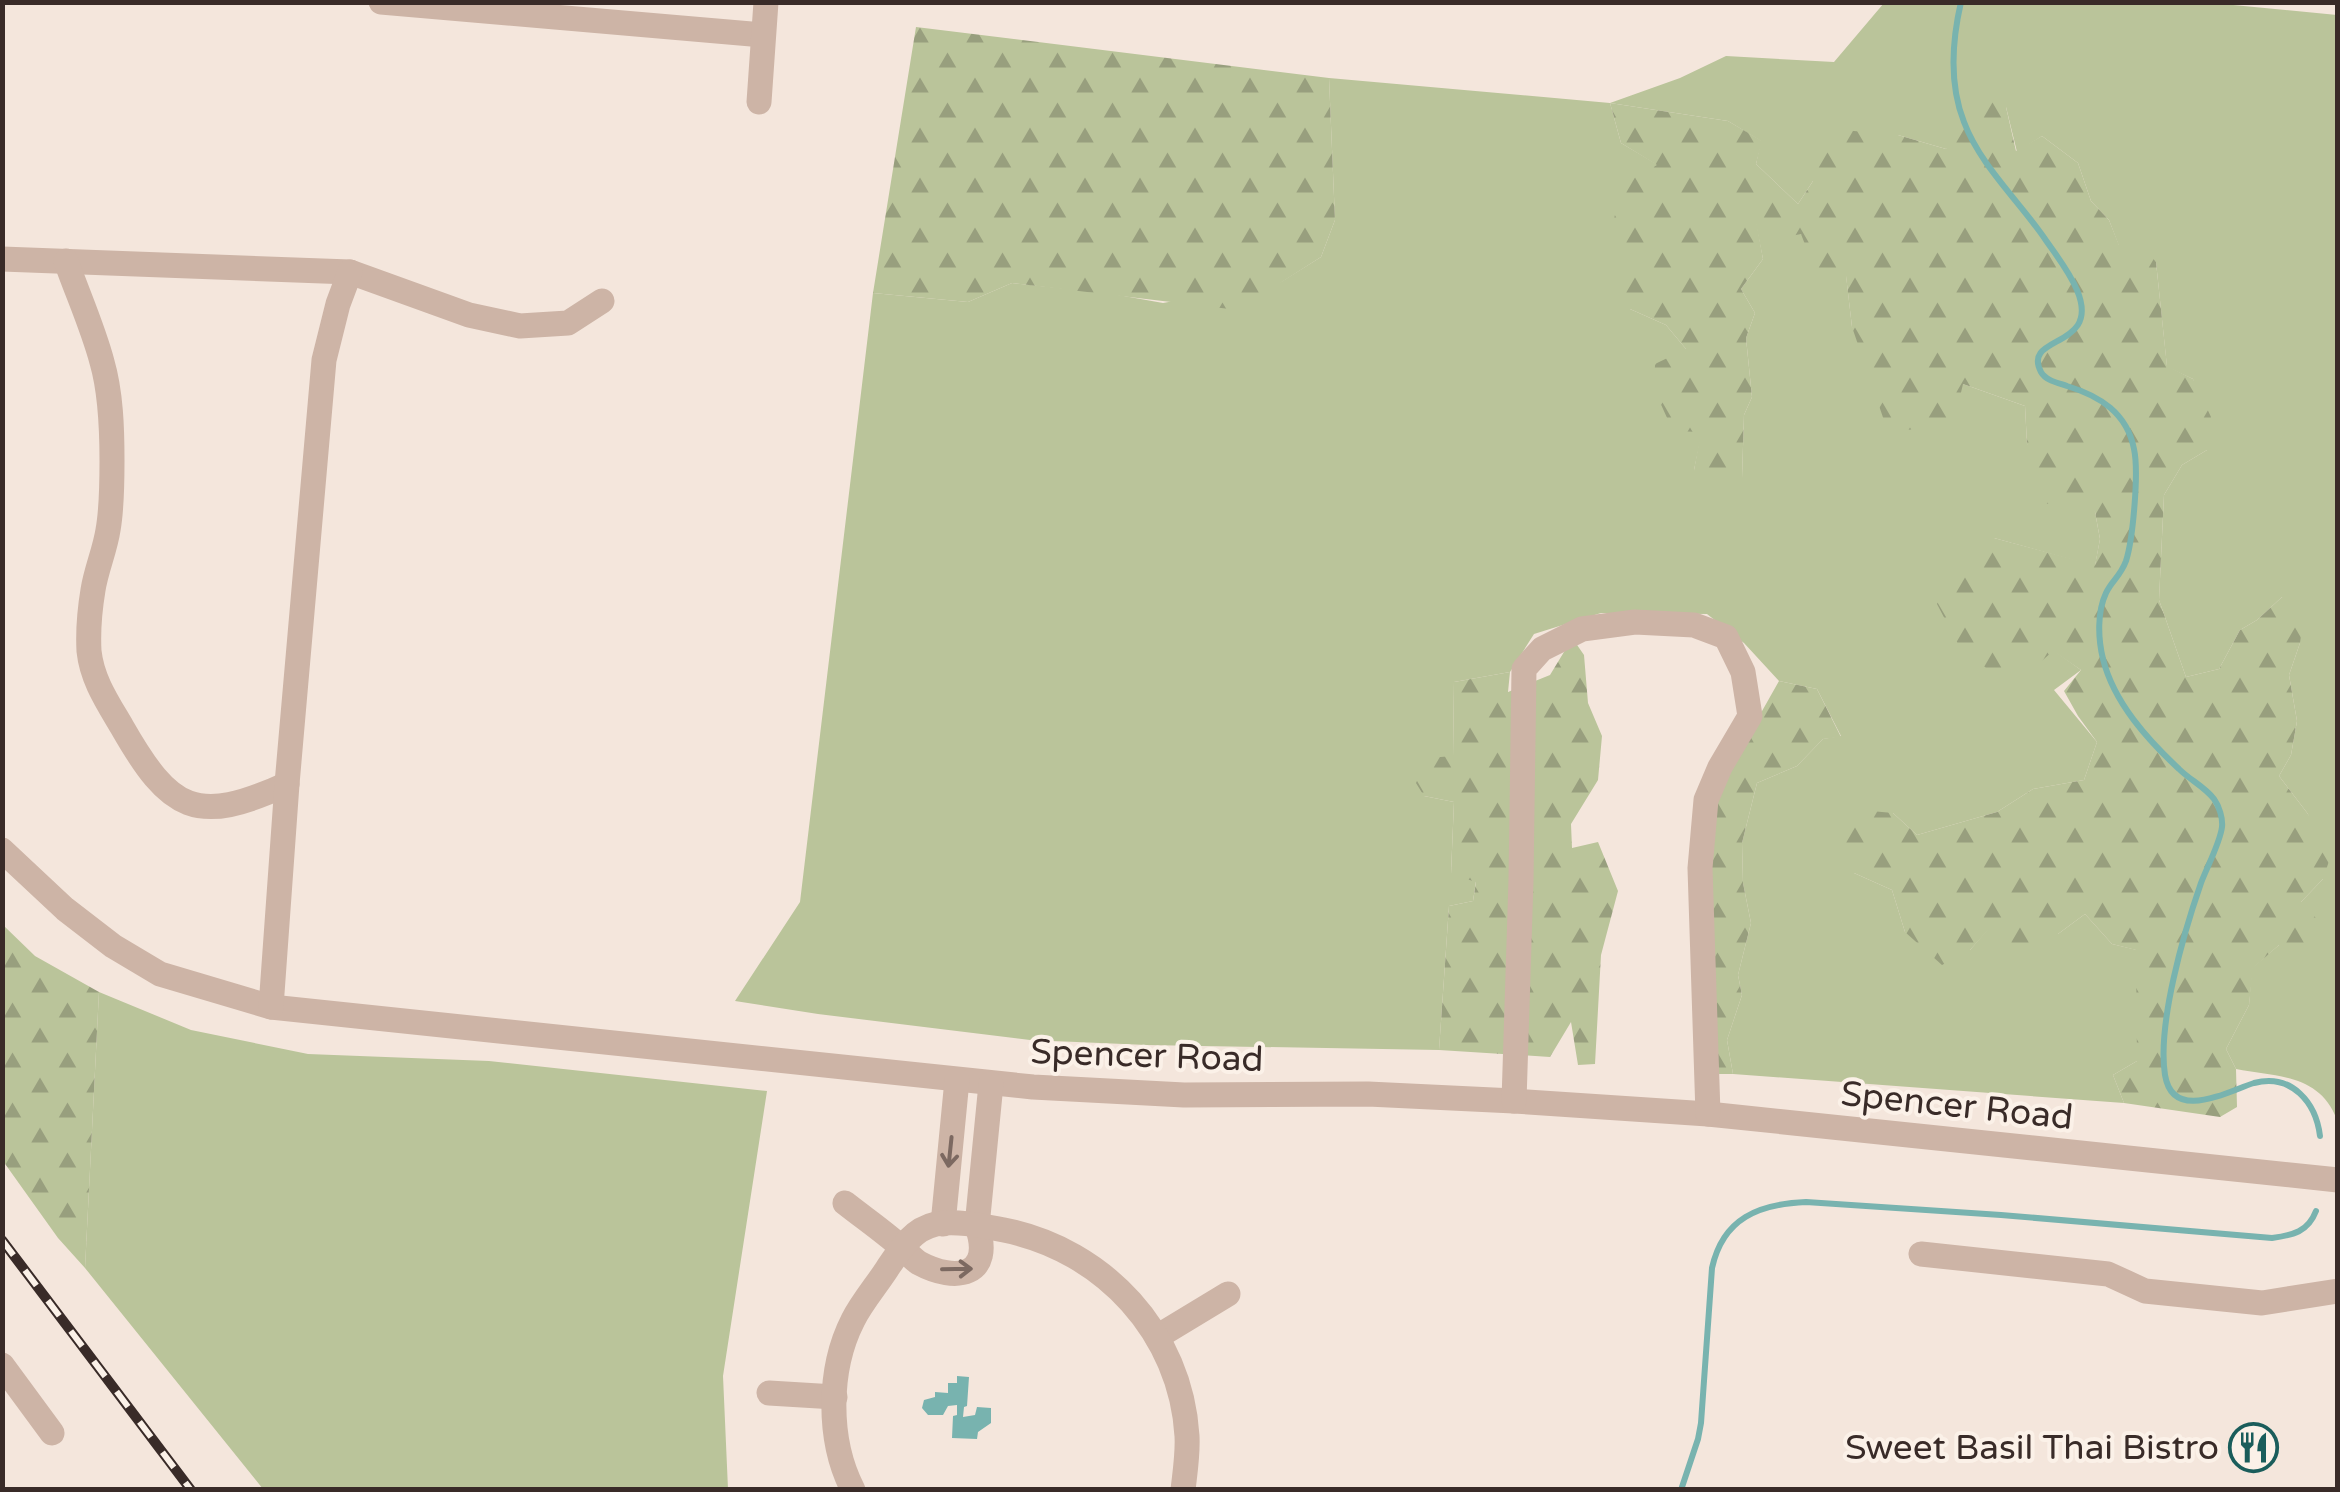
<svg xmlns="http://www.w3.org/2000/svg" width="2340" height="1492" font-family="'Varela Round',sans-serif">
<defs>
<pattern id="forest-firs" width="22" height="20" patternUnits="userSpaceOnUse" patternTransform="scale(2.5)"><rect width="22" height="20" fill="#bac49a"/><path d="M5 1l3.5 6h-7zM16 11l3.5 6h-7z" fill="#989f7e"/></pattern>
</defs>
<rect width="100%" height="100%" fill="#f4e6dc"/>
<g fill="#bac49a">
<path d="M2202,2L2337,15V1120C2320,1074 2277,1077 2236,1069L2226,1049L2249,1005L2252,968L2279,945L2301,902L2323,879L2308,814L2279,776L2291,755L2297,721L2289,675L2300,643L2282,597L2257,620L2240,630L2219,669L2186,677L2159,600L2164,495L2182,465L2207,450L2193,379L2167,367L2156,262L2119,246L2109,220L2091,201L2078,163L2042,136L2017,152L2006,107L1946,149L1898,135L1813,181L1798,204L1756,164L1761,141L1728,121L1610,103L1621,143L1658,165L1630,309L1666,325L1686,349L1702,432L1694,470L1742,478L1744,415L1752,397L1746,338L1755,313L1741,289L1763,259L1755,219L1801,234L1846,275L1852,327L1963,384L2025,406L2027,444L2095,512L2100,539L2095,566L1994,538L2053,650L2081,670L2054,690L2097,742L2084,780L2033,789L1997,812L1917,835L1893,813L1854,873L1892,890L1905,932L1970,950L1989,928L2058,934L2085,914L2112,944L2137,950V1061L2113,1075L2124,1103L1733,1074L1727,1040L1742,995L1738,975L1751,923L1743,883L1742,843L1757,783L1797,766L1823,739L1841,736L1817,689L1779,681L1744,643L1707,614L1601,613L1534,634L1510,672L1454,682L1453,757L1424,796L1454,802L1451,873L1476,881L1473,901L1449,906L1439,1050L1147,1045L1030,1040L818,1014L735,1001L800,902L873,293L968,302L1012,283L1107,293L1163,303L1281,282L1321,257L1335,220L1329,78L1610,103L1680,78L1726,56L1834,62L1884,3Z"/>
<polygon points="99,992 191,1030 308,1054 489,1061 767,1091 723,1376 728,1489 263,1489 85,1268"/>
</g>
<g fill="url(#forest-firs)">
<polygon points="916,27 1329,78 1335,220 1321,257 1238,310 1012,283 968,302 873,293"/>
<polygon points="1979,89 2006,107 2016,151 2042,136 2078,163 2091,201 2109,220 2119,245 2140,244 2156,262 2167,366 2193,379 2211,417 2207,450 2182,465 2164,495 2159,600 2186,677 2219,669 2240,630 2257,620 2282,597 2305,605 2300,643 2289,675 2297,721 2291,755 2279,776 2308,814 2331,855 2323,879 2301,902 2327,930 2315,952 2279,945 2253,968 2249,1005 2226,1049 2236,1069 2237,1107 2220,1117 2124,1103 2113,1075 2137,1061 2136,950 2112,944 2085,914 2058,934 2018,947 1989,929 1970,950 1942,965 1905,932 1892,890 1854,873 1841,840 1860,810 1893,813 1917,835 1997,812 2033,789 2084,780 2097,742 2078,716 2064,691 2081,670 2053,651 2027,674 1986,668 1958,644 1937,604 1950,565 1994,538 2095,565 2100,539 2095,512 2044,503 2027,444 2025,406 1963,384 1955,418 1933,427 1888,432 1852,327 1846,276 1819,281 1801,234 1776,239 1756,220 1763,259 1741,289 1755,313 1746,338 1752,397 1744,415 1742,478 1731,497 1705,490 1694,470 1701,432 1673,431 1654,389 1655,364 1686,349 1666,325 1630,309 1609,238 1623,184 1657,165 1621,143 1610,103 1728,121 1762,141 1756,164 1798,204 1813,181 1795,166 1821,128 1898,135 1946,149"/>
<polygon points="1575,642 1584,655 1588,703 1602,736 1598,780 1571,824 1572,848 1598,842 1618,891 1601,955 1595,1064 1578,1065 1571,1022 1550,1057 1439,1050 1449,906 1473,901 1476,882 1451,874 1454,802 1424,796 1416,783 1428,758 1453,756 1454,682 1510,672 1508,692 1550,675 1567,647"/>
<polygon points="1779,681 1817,689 1841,737 1823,739 1797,766 1757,783 1742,843 1743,883 1751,923 1738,975 1742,995 1727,1040 1733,1074 1713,1074 1709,864 1717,802 1740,750"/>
<polygon points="2,924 35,956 99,992 85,1268 58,1238 3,1161"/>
</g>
<polygon fill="#78b3af" points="957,1376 969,1377 967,1406 964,1407 963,1417 975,1415 977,1407 991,1408 991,1423 978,1432 977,1439 952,1438 953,1416 957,1415 957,1405 948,1406 943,1415 928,1415 922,1408 924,1400 935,1397 935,1392 948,1393 948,1383 957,1383"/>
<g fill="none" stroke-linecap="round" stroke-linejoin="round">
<g stroke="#78b3af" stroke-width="6">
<path d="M1961,2C1952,41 1949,84 1964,122C1980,165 2019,201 2045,239C2056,255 2069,271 2077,290C2102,350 2021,334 2041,372C2046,381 2059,383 2067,386C2100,396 2127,413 2134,449C2139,472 2133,539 2126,561C2120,577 2112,580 2106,593C2097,612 2098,639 2103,659C2114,703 2148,740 2179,769C2190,780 2205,787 2214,799C2219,806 2223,818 2222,827C2220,843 2207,867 2201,883C2184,932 2157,1024 2165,1075C2173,1123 2228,1091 2254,1083C2292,1073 2316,1103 2320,1136"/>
<path d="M1681,1490L1698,1439L1701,1423L1712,1268C1723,1218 1759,1204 1806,1202L2001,1215L2272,1238C2293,1235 2308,1232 2316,1211"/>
</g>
<g stroke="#cdb4a6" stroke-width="25">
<polyline points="381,2 763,35"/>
<polyline points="759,102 766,2"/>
<polyline points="2,259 350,272 469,315 520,326 568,323 602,301"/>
<path d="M66,261C78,295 93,328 102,362C111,393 112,429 112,461C112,484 112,508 108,530C105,550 96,570 93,590C90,608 88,632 89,651C92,680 108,703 122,727C170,811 196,826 287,784"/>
<polyline points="2,850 65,909 113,946 160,974 271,1007 1033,1087 1184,1095 1368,1094 1514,1101 1708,1114 2338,1180"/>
<polyline points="271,1007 287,784 324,360 338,304 350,272"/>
<polyline points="1514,1101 1521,880 1524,669 1542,649 1582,629 1635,622 1694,625 1726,637 1743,672 1750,716 1720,767 1706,800 1700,868 1708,1114"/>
<path d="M845,1203C864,1218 883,1231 901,1247C907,1252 913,1259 919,1263C956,1283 994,1276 977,1226L991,1084"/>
<polyline points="943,1224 957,1080"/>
<polyline points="1921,1254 2108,1274 2145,1291 2262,1303 2338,1291"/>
<polyline points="1157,1337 1228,1294"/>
<polyline points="2,1365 52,1433"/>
<polyline points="769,1393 835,1397"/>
<path d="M853,1490C827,1440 828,1369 853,1320C862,1302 876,1286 887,1269C899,1251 912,1229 936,1224C957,1220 983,1226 1004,1230C1104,1250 1181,1333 1187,1436C1188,1454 1185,1472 1183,1490"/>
</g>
<defs>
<polyline id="rail" points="2,1240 191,1490"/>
</defs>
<use href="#rail" stroke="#392b28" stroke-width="10"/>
<use href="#rail" stroke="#fbf1e8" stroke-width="6" stroke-dasharray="19" stroke-linecap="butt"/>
</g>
<defs><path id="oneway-shaft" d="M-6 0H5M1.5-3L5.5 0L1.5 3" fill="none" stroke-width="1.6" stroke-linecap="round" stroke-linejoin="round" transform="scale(2.5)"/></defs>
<g stroke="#7c6961">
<use href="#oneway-shaft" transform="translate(950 1152) rotate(96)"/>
<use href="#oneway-shaft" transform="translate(957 1269) rotate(-1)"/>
</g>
<defs>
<symbol id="restaurant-ring" viewBox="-11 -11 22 22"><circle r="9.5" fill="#fbf1e8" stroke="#1a5d5b" stroke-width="1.5"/><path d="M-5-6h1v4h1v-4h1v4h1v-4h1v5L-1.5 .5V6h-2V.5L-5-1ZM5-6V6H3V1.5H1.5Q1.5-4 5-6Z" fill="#1a5d5b"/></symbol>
</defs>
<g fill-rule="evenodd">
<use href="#restaurant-ring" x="2226" y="1420" width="55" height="55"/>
</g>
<g text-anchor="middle" stroke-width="8" stroke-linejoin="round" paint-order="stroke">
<g font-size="35" fill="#392b28" stroke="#fbf1e8">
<text transform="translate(1147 1055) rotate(2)" y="12">Spencer Road</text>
<text transform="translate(1957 1105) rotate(6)" y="12">Spencer Road</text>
</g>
<g font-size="35" fill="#392b28" stroke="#fbf1e8" text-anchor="end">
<text x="2219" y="1459">Sweet Basil Thai Bistro</text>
</g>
</g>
<rect width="2340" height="1492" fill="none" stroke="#392b28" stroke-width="10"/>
</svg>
